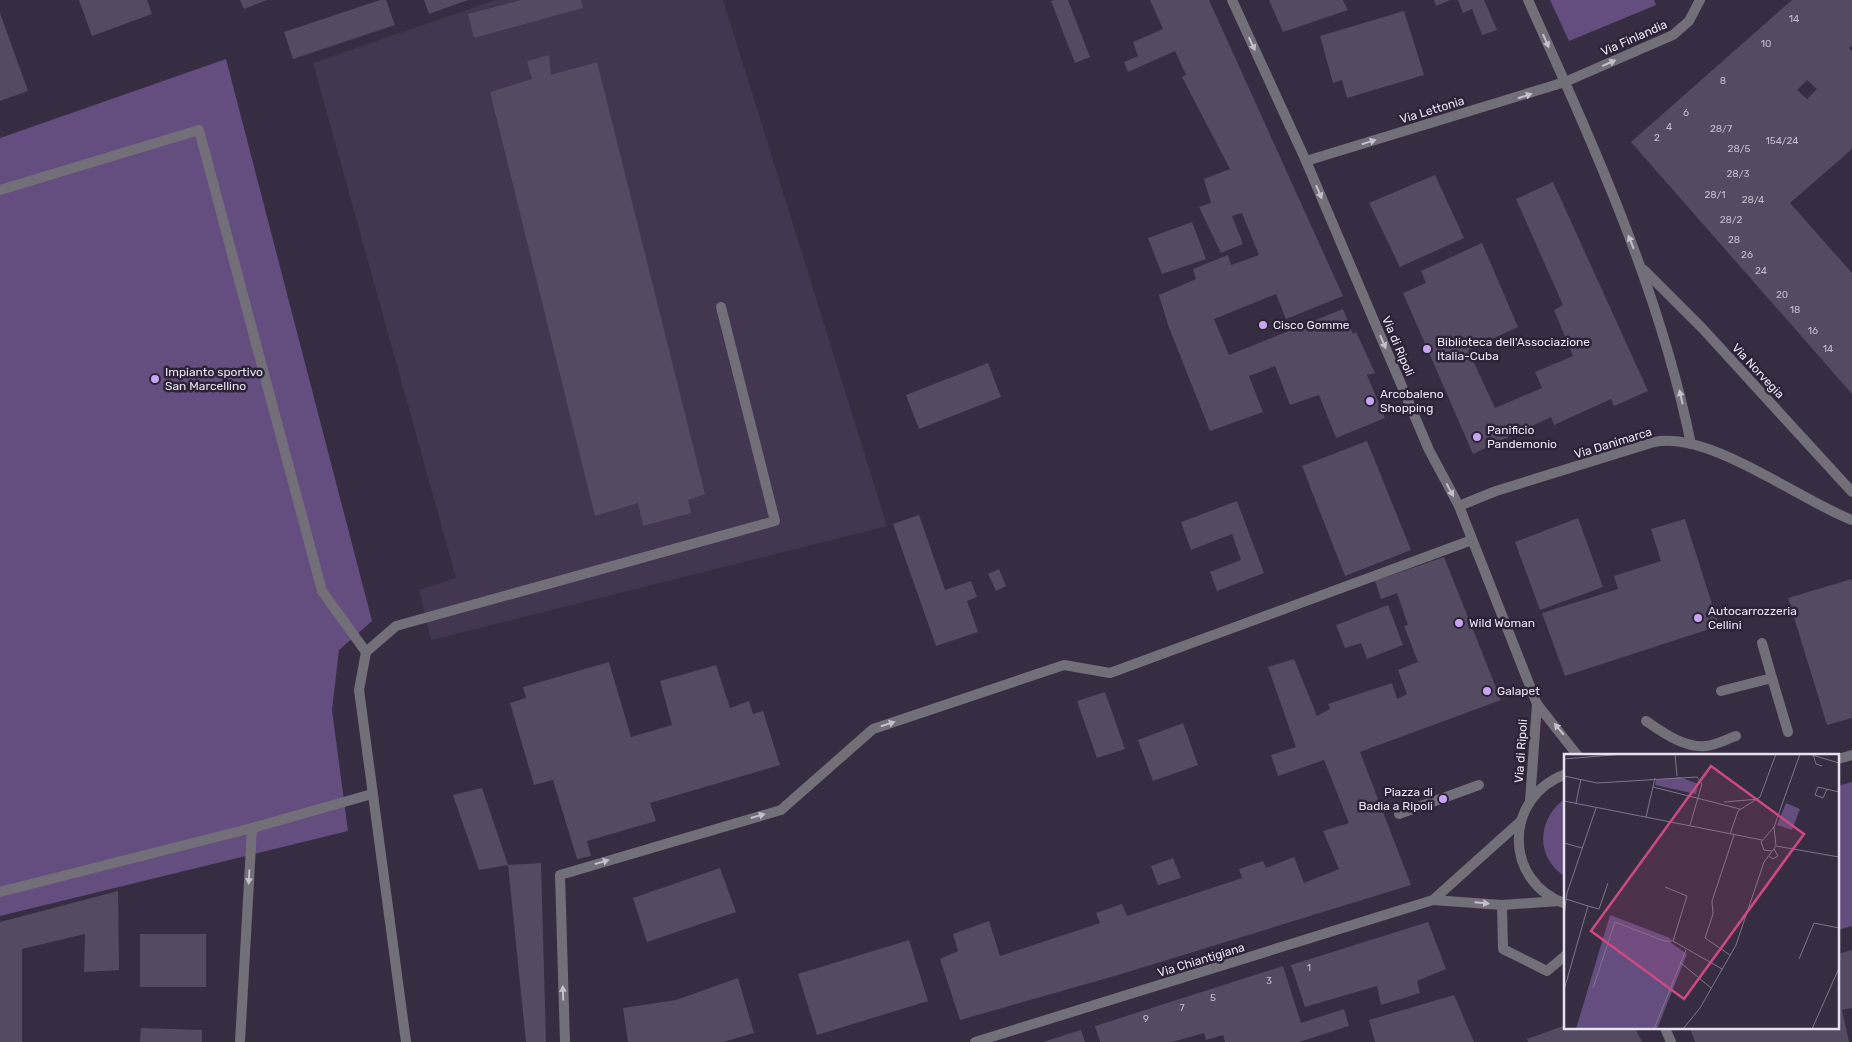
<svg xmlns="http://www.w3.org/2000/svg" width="1852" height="1042" font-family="Rubik,sans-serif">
<rect width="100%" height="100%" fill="#372d42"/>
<polygon fill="#423651" points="496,0 723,0 887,526 431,640 419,590 456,578 313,63"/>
<g fill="#644d7f">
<polygon points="1550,0 1654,0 1656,5 1569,41"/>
<polygon points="226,59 372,621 339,650 332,710 348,831 0,916 0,138"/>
<polygon points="1852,782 1852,926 1838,930 1838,786"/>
<path d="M1566,798V877C1534,858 1537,818 1566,798Z"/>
</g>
<g fill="#544a61" fill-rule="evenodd">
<polygon points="79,0 147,0 152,14 92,36"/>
<polygon points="240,0 267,0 244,9"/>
<polygon points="380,0 386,0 395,25 293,59 284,32"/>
<polygon points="424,0 468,0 429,14"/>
<polygon points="521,0 581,0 583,8 474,38 468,14"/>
<polygon points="1055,0 1068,0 1090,57 1075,63 1051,1"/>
<polygon points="1150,0 1209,0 1343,296 1286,319 1276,294 1214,319 1229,355 1343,309 1353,334 1356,332 1375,373 1367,375 1385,418 1336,438 1319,395 1290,405 1275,366 1249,376 1263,412 1210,431 1168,325 1159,295 1196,279 1193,269 1228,255 1231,265 1259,255 1242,213 1232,216 1243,244 1221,253 1199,207 1211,203 1204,179 1230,169 1182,77 1186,75 1175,51 1128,72 1124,62 1138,56 1133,42 1163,29"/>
<polygon points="1269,0 1343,0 1348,10 1283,32"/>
<polygon points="1434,0 1450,0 1436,6"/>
<polygon points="1458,0 1484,0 1497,30 1482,35 1472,9 1463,13"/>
<path d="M1792,0H1852V46L1849,48L1852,51V149L1790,203L1852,273V394L1631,142ZM1807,80L1817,89L1807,99L1797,90Z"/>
<polygon points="1404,11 1424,75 1347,98 1342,80 1333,83 1320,36"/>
<polygon points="0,13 28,91 0,101"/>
<polygon points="549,55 551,75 597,62 705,494 688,500 691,513 643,526 638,503 595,516 490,92 532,79 527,61"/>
<polygon points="1435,175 1464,238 1400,267 1369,203"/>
<polygon points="1553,182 1648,391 1614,406 1611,399 1554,425 1551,417 1473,454 1403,293 1426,283 1421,271 1482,243 1518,327 1468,350 1495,408 1542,388 1535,372 1573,356 1554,310 1563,305 1516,199"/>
<polygon points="1192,222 1206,259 1162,274 1148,238"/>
<polygon points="988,363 1001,397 919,429 906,395"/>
<polygon points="1367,441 1411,550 1345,576 1302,466"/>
<polygon points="1237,501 1264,573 1217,591 1210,572 1241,560 1232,534 1191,550 1181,522"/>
<polygon points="919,515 945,590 971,581 977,597 967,601 978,632 936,646 893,524"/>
<polygon points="1578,518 1603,587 1540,610 1515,542"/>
<polygon points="1685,519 1719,626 1565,676 1542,613 1618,589 1614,576 1661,561 1651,529"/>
<polygon points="1444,557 1501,700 1360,752 1411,885 1118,975 960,1020 940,959 958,951 953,934 989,921 1000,956 1100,923 1096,913 1122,904 1127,916 1242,878 1239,869 1263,861 1266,868 1294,857 1304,883 1339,869 1323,831 1349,823 1324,760 1278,776 1271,755 1296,747 1268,667 1294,659 1317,716 1330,709 1328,704 1392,683 1397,699 1407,694 1398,670 1418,662 1404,626 1408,625 1397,593 1381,599 1375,581"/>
<polygon points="999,569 1006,586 996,591 988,574"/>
<polygon points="1852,579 1852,718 1827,725 1788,598"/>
<polygon points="1388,605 1403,645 1367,659 1361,643 1345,648 1336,625"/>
<polygon points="609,662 631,737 672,725 660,681 716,665 730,708 749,701 753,714 763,711 780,765 650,803 656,821 587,841 591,856 577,859 553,780 534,785 510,703 526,698 523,687"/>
<polygon points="1105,692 1125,749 1097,758 1077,701"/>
<polygon points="1183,723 1198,765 1153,781 1138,740"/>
<polygon points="482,788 508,865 479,870 453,795"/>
<polygon points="1173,858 1181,878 1158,885 1151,866"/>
<polygon points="541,863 546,1042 526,1042 508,865"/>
<polygon points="720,868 736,912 647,942 633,898"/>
<polygon points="118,891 119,970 84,972 85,934 22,949 22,1042 0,1042 0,922"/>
<polygon points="1428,922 1446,969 1417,981 1420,993 1381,1005 1377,986 1305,1007 1291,965"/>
<rect x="140" y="934" width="66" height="53"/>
<polygon points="909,940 928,1001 817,1035 798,974"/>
<polygon points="1852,950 1852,1008 1842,1010 1849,1042 1695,1042 1690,1028 1838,1028 1838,954"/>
<polygon points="1283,966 1301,1023 1344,1009 1349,1026 1299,1042 1225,1042 1223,1035 1206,1040 1204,1033 1172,1042 1100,1042 1095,1026"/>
<polygon points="738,978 754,1033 723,1042 628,1042 623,1008 676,1000"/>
<polygon points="1454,995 1474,1042 1375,1042 1369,1020"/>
<polygon points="1566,1025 1566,1028 1635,1028 1642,1042 1528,1042 1527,1039"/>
<polygon points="141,1028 202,1030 202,1042 140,1042"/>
<polygon points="1081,1030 1085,1042 1043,1042"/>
</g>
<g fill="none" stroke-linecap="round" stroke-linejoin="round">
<g stroke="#736f79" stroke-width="10">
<polyline points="0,190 199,130 322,591 366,652"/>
<polyline points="1762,643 1772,678"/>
<polyline points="1721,691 1772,678 1788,732"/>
<path d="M1646,721C1664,733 1684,748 1706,746C1716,745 1727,739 1736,736"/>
<polyline points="1399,814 1479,785"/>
<polyline points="0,892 252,828 372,794"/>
<polyline points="1502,905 1503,949 1547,971 1566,955"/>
<polyline points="240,1042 252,828"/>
<polyline points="406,1042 359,690 366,652 396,626 775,521 721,307"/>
<polyline points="565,1042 560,875 781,810 873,729 1064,665 1110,673 1472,540"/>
</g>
<g stroke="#736f79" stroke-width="10">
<polyline points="1232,0 1306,161 1429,450 1459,506"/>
<path d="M1528,0C1593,144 1659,288 1691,444"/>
<polyline points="1306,161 1565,82 1673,35 1689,21 1700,0"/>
<polyline points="1644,270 1703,329 1852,492"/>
<polyline points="1838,759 1852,755"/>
</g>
<g stroke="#736f79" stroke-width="10">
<path d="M1578,756L1537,704L1459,506L1496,491L1654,442C1710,431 1799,500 1852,520"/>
<path d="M1566,774C1503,797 1503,882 1566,904"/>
<polyline points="1530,801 1537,704"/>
<polyline points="1433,900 1521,821"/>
<polyline points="1665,1028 1671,1042"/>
<polyline points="975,1042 1433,900 1502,905 1559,901"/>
</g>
</g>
<defs><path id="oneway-solid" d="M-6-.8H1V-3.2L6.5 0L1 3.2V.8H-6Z" transform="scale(1.25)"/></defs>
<g fill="#c5c0cc">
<use href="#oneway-solid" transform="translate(1546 41) rotate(66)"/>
<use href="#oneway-solid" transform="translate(1252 44) rotate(65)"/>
<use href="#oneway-solid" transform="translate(1609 63) rotate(-24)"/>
<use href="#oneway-solid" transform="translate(1525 96) rotate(-17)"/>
<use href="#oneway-solid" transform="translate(1369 142) rotate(-17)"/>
<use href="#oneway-solid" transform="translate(1319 192) rotate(67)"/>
<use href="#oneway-solid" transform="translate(1631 242) rotate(-112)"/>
<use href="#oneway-solid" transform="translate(1383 342) rotate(67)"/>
<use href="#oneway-solid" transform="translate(1681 397) rotate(-103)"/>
<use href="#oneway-solid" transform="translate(1450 490) rotate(62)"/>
<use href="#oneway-solid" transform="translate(888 724) rotate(-18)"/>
<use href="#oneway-solid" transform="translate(1559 729) rotate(-130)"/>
<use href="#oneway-solid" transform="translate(758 816) rotate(-16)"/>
<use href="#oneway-solid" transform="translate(602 862) rotate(-16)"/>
<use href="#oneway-solid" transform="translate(249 877) rotate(93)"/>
<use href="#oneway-solid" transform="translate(1482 903) rotate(5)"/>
<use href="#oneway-solid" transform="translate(563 993) rotate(-92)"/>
</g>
<g fill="#c7a6f0" stroke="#2d2338" stroke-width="2">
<circle cx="1263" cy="325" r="5"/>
<circle cx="1427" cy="349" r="5"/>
<circle cx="155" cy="379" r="5"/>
<circle cx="1370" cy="401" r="5"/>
<circle cx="1477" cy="437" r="5"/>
<circle cx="1698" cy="618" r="5"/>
<circle cx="1459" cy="623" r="5"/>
<circle cx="1487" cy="691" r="5"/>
<circle cx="1443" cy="799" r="5"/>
</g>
<g text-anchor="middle" stroke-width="5" stroke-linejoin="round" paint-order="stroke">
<g font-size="10" fill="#c3bccc">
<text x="1794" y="22">14</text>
<text x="1766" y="47">10</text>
<text x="1723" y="84">8</text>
<text x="1686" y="116">6</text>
<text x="1669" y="130">4</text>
<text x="1721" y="132">28/7</text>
<text x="1657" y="141">2</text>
<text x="1782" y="144">154/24</text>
<text x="1739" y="152">28/5</text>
<text x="1738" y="177">28/3</text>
<text x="1715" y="198">28/1</text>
<text x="1753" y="203">28/4</text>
<text x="1731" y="223">28/2</text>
<text x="1734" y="243">28</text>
<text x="1747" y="258">26</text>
<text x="1761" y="274">24</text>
<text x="1782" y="298">20</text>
<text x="1795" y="313">18</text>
<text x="1813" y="334">16</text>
<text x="1828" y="352">14</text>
<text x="1309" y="971">1</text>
<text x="1269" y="984">3</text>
<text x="1213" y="1001">5</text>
<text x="1182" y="1011">7</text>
<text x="1146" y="1022">9</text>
</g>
<g font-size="12" fill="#e8e2f0" stroke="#2d2338">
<text transform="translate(1634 38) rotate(-24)" y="4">Via Finlandia</text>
<text transform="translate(1432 110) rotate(-17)" y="4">Via Lettonia</text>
<text transform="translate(1398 346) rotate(67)" y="4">Via di Ripoli</text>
<text transform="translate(1758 371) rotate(47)" y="4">Via Norvegia</text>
<text transform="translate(1613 443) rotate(-17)" y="4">Via Danimarca</text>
<text transform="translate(1521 751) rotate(-86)" y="4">Via di Ripoli</text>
<text transform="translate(1201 960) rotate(-17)" y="4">Via Chiantigiana</text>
</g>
<g font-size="12" fill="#e8e2f0" stroke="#2d2338" text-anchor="start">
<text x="1273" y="329">Cisco Gomme</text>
<text x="1437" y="346">Biblioteca dell'Associazione<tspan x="1437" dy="14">Italia-Cuba</tspan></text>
<text x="165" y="376">Impianto sportivo<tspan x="165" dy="14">San Marcellino</tspan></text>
<text x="1380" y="398">Arcobaleno<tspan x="1380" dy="14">Shopping</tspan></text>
<text x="1487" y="434">Panificio<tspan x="1487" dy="14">Pandemonio</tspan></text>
<text x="1708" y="615">Autocarrozzeria<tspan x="1708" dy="14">Cellini</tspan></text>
<text x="1469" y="627">Wild Woman</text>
<text x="1497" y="695">Galapet</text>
<text x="1433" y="796" text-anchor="end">Piazza di<tspan x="1433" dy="14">Badia a Ripoli</tspan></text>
</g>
</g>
<g transform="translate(1564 754)">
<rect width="275" height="275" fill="#372d42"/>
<path d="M116,23L134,30L132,40L91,31L92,26ZM222,49L236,55L228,76L213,71ZM46,161L106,184L107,189L123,200L93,275H12Z" fill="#644d7f"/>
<path fill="none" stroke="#7e7588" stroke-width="1" d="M111,0L113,22M245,0L275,9M249,0L252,10L258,12M0,5L60,0M0,22L33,29L133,23L138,30L126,71M89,33L176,55M263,35L259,44L251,41L254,33L275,38M0,47L198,86M160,48L195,45M12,49L17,25M82,63L91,24M166,80L174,57L196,43L212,0M0,89L18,94M212,92L275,103M208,97L200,96L197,88L210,73L236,0M205,102L209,105L214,102L210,95M101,133L123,142L109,187L158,215M24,152L35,155L44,129M0,163L3,139L32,54M166,201L141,184L149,160L148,147L170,81M235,205L250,169L275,174M117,209L147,234M29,234L51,168L100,187H109M0,236L24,152L2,145M90,275L122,196M119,275L136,254L172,191L200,108L212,92L210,73M248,275L275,214"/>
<path fill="#cc4a80" fill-opacity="0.15" stroke="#cc4a80" stroke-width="2.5" d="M147,12L240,80L120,245L27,177Z"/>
<rect width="275" height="275" fill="none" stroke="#e8e2f0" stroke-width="2.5"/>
</g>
</svg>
